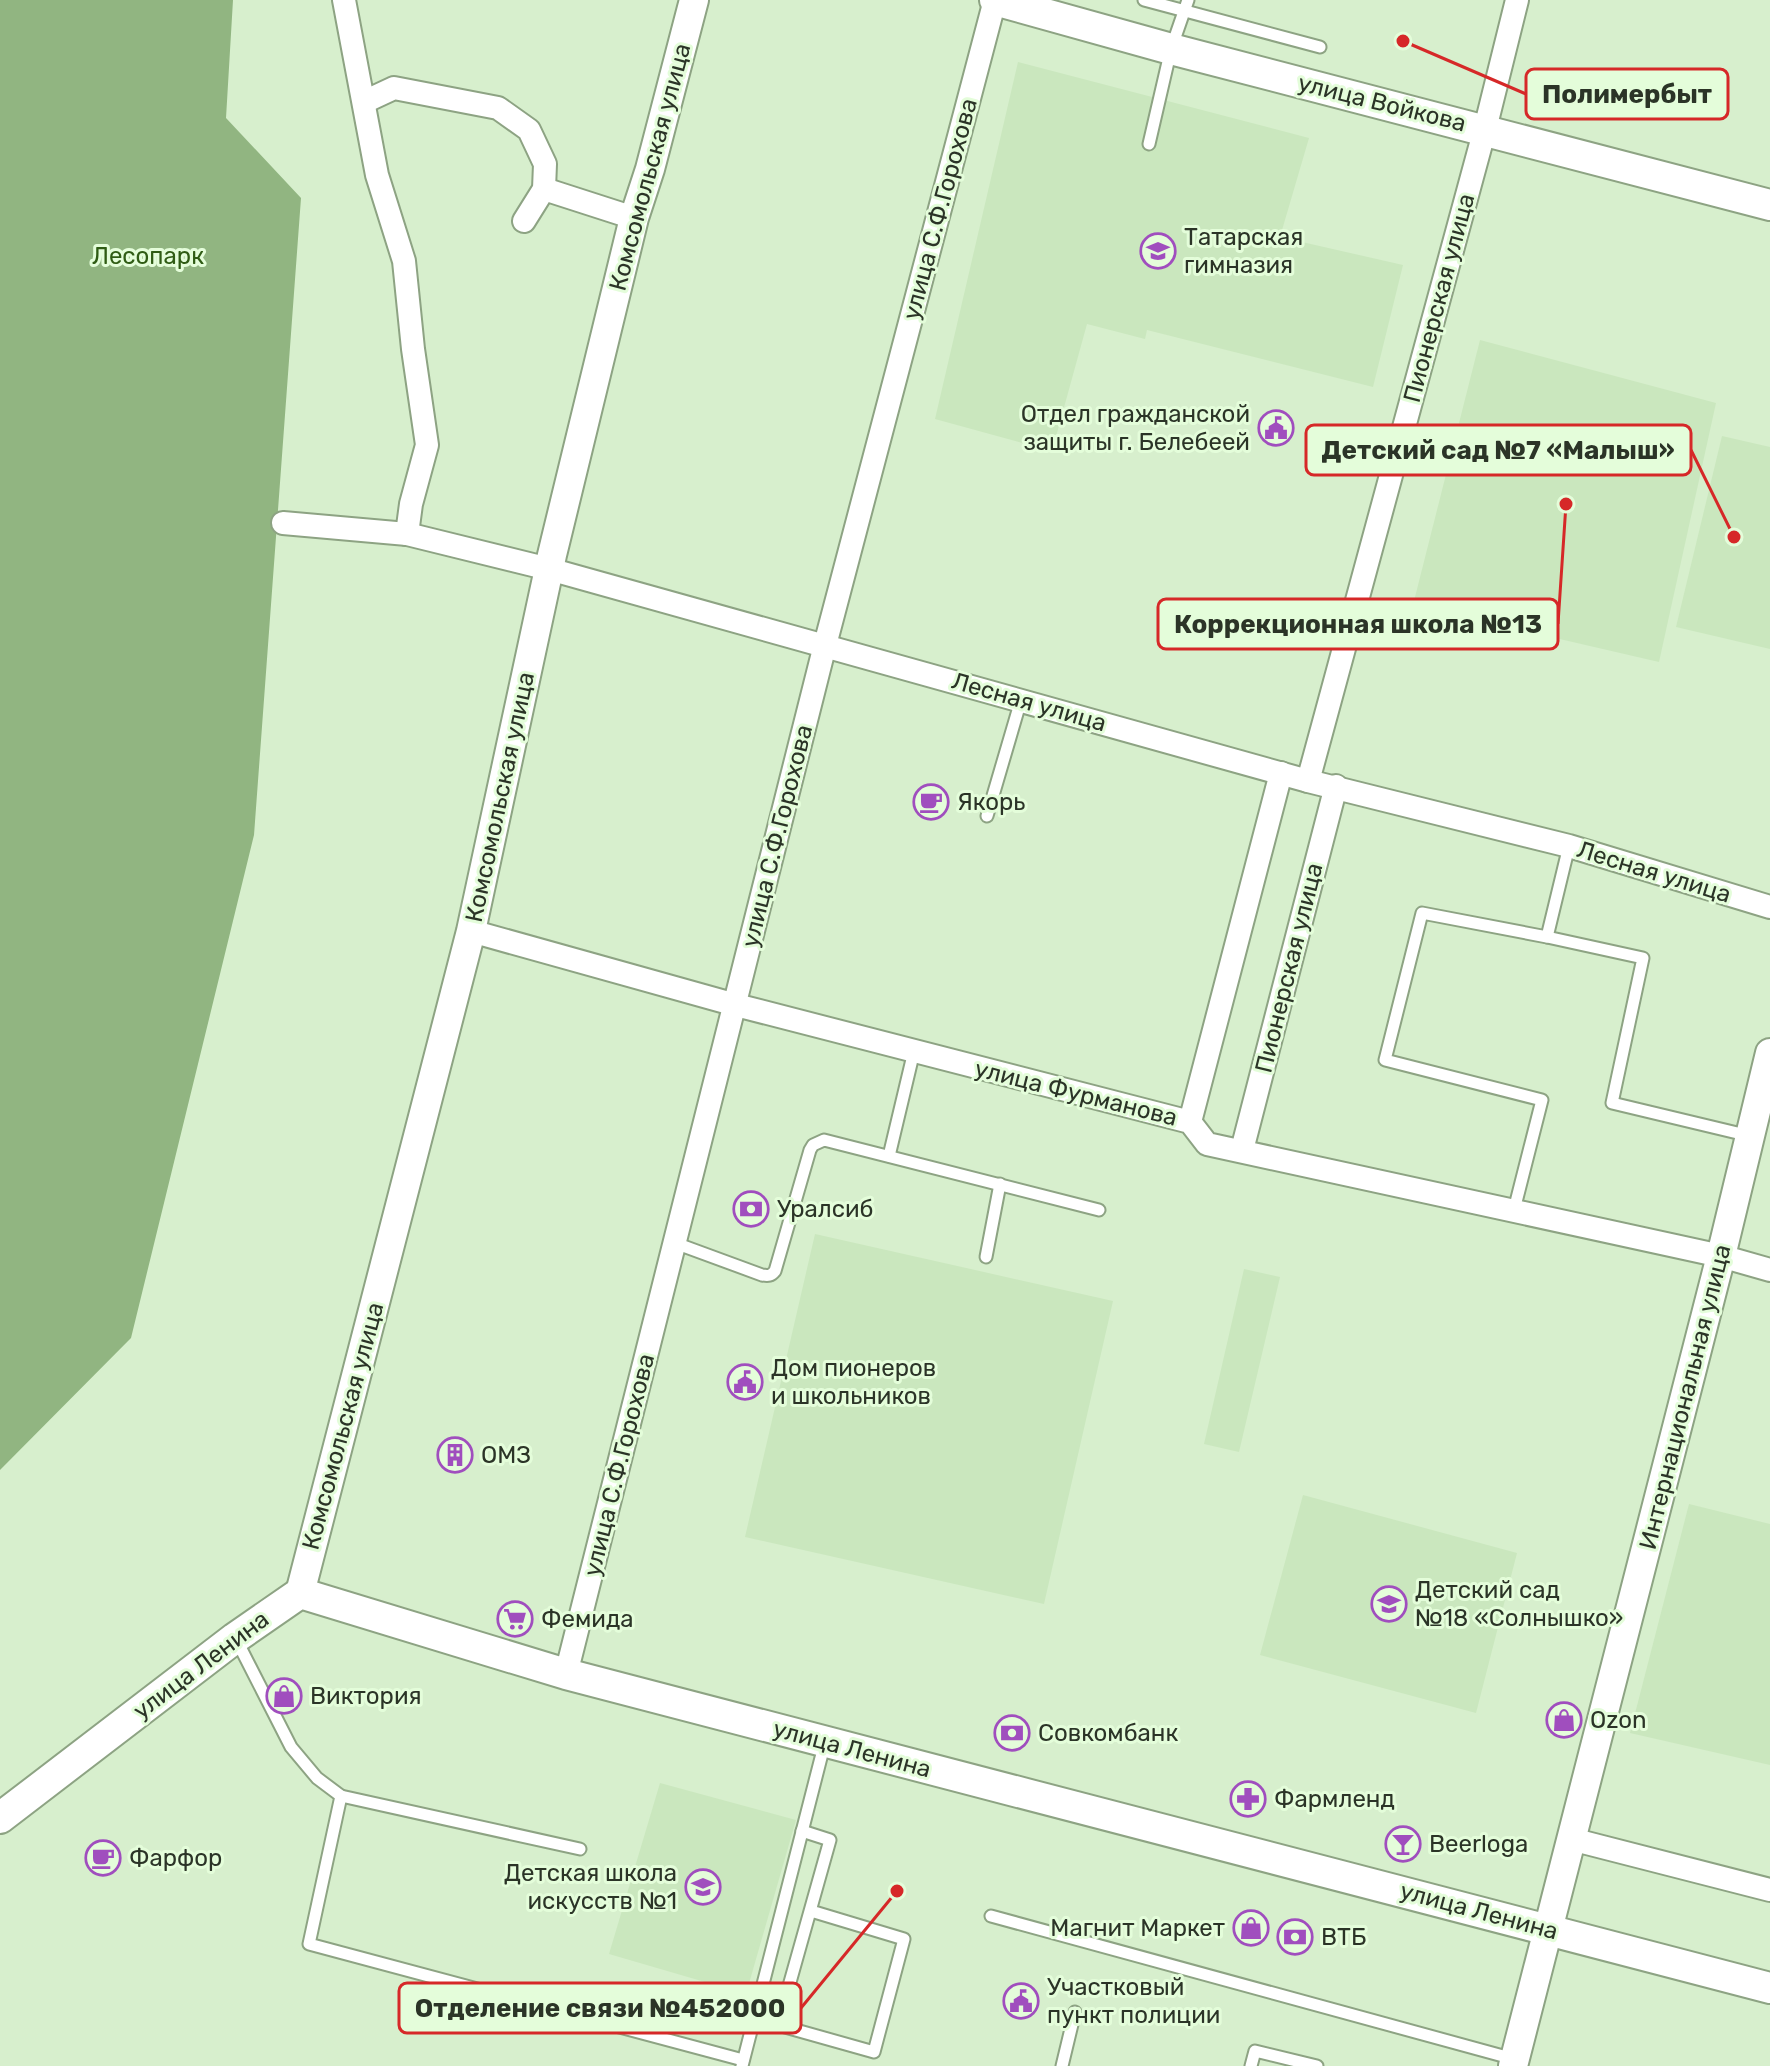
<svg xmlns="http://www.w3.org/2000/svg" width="1770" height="2066" font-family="Rubik,sans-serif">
<rect width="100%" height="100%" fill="#d7efcd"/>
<g fill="#cae7be">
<polygon points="1018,62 1309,138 1280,237 1403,265 1373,387 1147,330 1145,339 1087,324 1052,451 935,419"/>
<polygon points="1480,340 1716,403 1659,662 1413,605"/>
<polygon points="1722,436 1770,447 1770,649 1676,627"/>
<polygon points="815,1234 1113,1301 1044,1604 745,1537"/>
<polygon points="1244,1269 1280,1277 1239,1452 1204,1444"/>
<polygon points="1303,1495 1517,1553 1476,1713 1260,1655"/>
<polygon points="1689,1504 1770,1524 1770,1765 1630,1733"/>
<polygon points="660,1783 796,1820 746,1994 609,1954"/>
</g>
<polygon fill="#91b581" points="0,0 233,0 226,118 301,198 254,835 131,1338 0,1470"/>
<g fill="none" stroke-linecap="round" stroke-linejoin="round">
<defs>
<g id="service">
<polyline points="1144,0 1320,47"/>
<polyline points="1149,144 1171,49 1188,0"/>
<polyline points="987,816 1021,700"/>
<polyline points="1547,937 1643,958 1612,1103 1750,1136"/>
<polyline points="889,1156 914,1051"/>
<polyline points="1514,1210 1542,1100 1385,1060 1422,913 1547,937 1569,846"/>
<path d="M675,1243L762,1275C768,1276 771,1276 775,1271L810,1150L813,1145L824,1140L1099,1210"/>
<polyline points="986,1257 1000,1184"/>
<polyline points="237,1641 291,1747 317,1778 341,1796 309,1944 743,2060"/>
<polyline points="341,1796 580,1849"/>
<polyline points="802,1831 830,1840 778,2025 874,2052 904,1939 811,1911"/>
<polyline points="991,1916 1514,2059"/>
<polyline points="742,2066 825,1742"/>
<polyline points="1062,2066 1075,2012"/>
<polyline points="1251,2066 1255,2051 1317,2066"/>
</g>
<g id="minor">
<polyline points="344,0 377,175 404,261 413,349 427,445 411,504 407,534"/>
<polyline points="364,102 394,88 498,108 529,130 545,164 544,189 524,221"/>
<polyline points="544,189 634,218"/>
<polyline points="283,523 407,534 549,569 1308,781 1569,846 1770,907"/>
<polyline points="1308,781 1485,129 1517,0"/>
<polyline points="471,931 736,1005 1190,1122 1207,1144 1721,1256 1770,1270"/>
<polyline points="1190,1122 1281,773"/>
<polyline points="1242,1150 1336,786"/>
<polyline points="566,1674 825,645 995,0"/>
<polyline points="1571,1839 1770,1890"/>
</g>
<g id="tertiary">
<polyline points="300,1593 471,931 552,555 634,218 650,169 694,0"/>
<polyline points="1513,2066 1721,1256 1770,1053"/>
</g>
<g id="secondary">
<polyline points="995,0 1171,49 1770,205"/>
<polyline points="0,1818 235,1638 300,1593 566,1674 1770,1988"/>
</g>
</defs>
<use href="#service" stroke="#8da383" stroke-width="15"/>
<use href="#minor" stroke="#8da383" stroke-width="26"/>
<use href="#tertiary" stroke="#8da383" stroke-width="32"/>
<use href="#secondary" stroke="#8da383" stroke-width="34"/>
<use href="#service" stroke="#fff" stroke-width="11"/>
<use href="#minor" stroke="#fff" stroke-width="22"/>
<use href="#tertiary" stroke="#fff" stroke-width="28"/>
<use href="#secondary" stroke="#fff" stroke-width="30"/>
</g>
<defs>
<symbol id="school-ring" viewBox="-11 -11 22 22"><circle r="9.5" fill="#e4fdda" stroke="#a04ebe" stroke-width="1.5"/><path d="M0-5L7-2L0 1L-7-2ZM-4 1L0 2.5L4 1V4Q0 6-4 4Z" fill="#a04ebe"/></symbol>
<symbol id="civic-ring" viewBox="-11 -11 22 22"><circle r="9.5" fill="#e4fdda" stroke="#a04ebe" stroke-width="1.5"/><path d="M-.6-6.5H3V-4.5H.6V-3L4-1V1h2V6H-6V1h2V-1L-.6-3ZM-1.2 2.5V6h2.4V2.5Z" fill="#a04ebe"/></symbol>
<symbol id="cafe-ring" viewBox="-11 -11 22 22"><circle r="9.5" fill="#e4fdda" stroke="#a04ebe" stroke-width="1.5"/><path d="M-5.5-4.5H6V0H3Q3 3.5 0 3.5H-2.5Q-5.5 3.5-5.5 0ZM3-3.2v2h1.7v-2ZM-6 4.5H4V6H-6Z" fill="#a04ebe"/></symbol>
<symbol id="bank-ring" viewBox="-11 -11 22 22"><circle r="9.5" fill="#e4fdda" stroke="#a04ebe" stroke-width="1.5"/><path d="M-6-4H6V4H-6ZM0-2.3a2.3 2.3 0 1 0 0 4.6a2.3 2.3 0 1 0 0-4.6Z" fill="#a04ebe"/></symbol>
<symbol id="building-ring" viewBox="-11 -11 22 22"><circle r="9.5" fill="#e4fdda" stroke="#a04ebe" stroke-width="1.5"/><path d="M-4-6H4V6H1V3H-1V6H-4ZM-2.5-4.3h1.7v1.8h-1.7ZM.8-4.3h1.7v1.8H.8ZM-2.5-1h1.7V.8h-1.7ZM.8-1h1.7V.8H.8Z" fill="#a04ebe"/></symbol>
<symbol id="supermarket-ring" viewBox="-11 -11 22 22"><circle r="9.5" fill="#e4fdda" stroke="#a04ebe" stroke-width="1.5"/><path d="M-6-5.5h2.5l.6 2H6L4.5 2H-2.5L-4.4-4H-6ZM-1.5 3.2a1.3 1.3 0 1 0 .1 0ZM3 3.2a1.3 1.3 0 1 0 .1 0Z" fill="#a04ebe"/></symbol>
<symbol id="shop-ring" viewBox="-11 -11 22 22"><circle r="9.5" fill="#e4fdda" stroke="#a04ebe" stroke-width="1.5"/><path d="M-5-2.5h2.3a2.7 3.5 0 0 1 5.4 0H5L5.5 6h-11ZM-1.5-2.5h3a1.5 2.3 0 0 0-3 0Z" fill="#a04ebe"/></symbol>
<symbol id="pharmacy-ring" viewBox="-11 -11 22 22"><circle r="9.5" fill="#e4fdda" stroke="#a04ebe" stroke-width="1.5"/><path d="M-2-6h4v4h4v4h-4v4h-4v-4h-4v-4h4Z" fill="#a04ebe"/></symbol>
<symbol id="bar-ring" viewBox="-11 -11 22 22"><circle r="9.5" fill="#e4fdda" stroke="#a04ebe" stroke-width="1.5"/><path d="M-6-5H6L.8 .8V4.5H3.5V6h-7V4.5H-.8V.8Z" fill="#a04ebe"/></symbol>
</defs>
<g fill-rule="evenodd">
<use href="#school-ring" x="1138" y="231" width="40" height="40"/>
<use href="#civic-ring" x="1256" y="408" width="40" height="40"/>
<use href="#cafe-ring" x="911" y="782" width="40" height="40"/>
<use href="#bank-ring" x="731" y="1189" width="40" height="40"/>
<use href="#civic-ring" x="725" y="1362" width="40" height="40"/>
<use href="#building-ring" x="435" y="1435" width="40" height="40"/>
<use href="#school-ring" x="1369" y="1584" width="40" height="40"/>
<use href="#supermarket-ring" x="495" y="1599" width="40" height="40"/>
<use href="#shop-ring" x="264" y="1676" width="40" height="40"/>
<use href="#shop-ring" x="1544" y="1700" width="40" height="40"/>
<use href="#bank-ring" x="992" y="1713" width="40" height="40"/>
<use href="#pharmacy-ring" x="1228" y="1779" width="40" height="40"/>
<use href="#bar-ring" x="1383" y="1824" width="40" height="40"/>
<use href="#cafe-ring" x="83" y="1838" width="40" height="40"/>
<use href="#school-ring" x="683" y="1867" width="40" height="40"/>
<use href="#shop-ring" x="1231" y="1908" width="40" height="40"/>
<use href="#bank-ring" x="1275" y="1917" width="40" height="40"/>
<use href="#civic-ring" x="1001" y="1981" width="40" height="40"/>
</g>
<g text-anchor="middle" stroke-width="6" stroke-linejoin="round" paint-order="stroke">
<g font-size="24" fill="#2b3427" stroke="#e4fdda">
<text transform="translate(1382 103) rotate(14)" y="8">улица Войкова</text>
<text transform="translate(650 167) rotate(-75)" y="8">Комсомольская улица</text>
<text transform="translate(940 209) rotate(-75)" y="8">улица С.Ф.Горохова</text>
<text transform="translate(1439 298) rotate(-75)" y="8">Пионерская улица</text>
<text transform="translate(1029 702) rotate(16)" y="8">Лесная улица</text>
<text transform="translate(500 797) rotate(-78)" y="8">Комсомольская улица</text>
<text transform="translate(777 836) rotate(-76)" y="8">улица С.Ф.Горохова</text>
<text transform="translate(1654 872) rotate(17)" y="8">Лесная улица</text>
<text transform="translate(1289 968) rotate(-76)" y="8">Пионерская улица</text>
<text transform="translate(1076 1093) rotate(14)" y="8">улица Фурманова</text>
<text transform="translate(1685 1397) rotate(-76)" y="8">Интернациональная улица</text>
<text transform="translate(343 1426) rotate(-75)" y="8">Комсомольская улица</text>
<text transform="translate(619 1465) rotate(-76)" y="8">улица С.Ф.Горохова</text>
<text transform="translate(201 1665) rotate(-37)" y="8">улица Ленина</text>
<text transform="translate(852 1749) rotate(15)" y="8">улица Ленина</text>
<text transform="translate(1479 1911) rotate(15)" y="8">улица Ленина</text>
</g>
<g font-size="24" fill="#2b3427" stroke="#e4fdda" text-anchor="start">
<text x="1184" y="245">Татарская<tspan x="1184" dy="28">гимназия</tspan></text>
<text x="1250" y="422" text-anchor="end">Отдел гражданской<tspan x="1250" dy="28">защиты г. Белебеей</tspan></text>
<text x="957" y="810">Якорь</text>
<text x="777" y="1217">Уралсиб</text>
<text x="771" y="1376">Дом пионеров<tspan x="771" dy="28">и школьников</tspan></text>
<text x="481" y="1463">ОМЗ</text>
<text x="1415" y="1598">Детский сад<tspan x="1415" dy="28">№18 «Солнышко»</tspan></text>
<text x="541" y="1627">Фемида</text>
<text x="310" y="1704">Виктория</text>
<text x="1590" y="1728">Ozon</text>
<text x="1038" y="1741">Совкомбанк</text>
<text x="1274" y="1807">Фармленд</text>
<text x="1429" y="1852">Beerloga</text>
<text x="129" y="1866">Фарфор</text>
<text x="677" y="1881" text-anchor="end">Детская школа<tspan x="677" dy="28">искусств №1</tspan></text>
<text x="1225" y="1936" text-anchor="end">Магнит Маркет</text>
<text x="1321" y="1945">ВТБ</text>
<text x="1047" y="1995">Участковый<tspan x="1047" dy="28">пункт полиции</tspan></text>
</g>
<g font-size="24" fill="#2f5c14" stroke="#e4fdda">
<text x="148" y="264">Лесопарк</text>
</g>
</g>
<path fill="none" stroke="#d62828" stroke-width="3" d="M1403 41L1526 94M1734 537L1691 450M1566 504L1558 624M897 1891L801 2008"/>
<g fill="#d62828" stroke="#e4fdda" stroke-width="3">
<circle cx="1403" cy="41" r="8"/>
<circle cx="1734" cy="537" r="8"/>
<circle cx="1566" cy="504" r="8"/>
<circle cx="897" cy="1891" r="8"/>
</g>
<g fill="#e4fdda" stroke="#d62828" stroke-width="3">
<rect x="1526" y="69" width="202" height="50" rx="8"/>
<rect x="1306" y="425" width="385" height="50" rx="8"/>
<rect x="1158" y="599" width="400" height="50" rx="8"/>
<rect x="399" y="1983" width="402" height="50" rx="8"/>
</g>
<g font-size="26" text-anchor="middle" font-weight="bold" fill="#2b3427">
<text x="1627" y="103">Полимербыт</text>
<text x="1498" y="459">Детский сад №7 «Малыш»</text>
<text x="1358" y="633">Коррекционная школа №13</text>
<text x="600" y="2017">Отделение связи №452000</text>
</g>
</svg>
